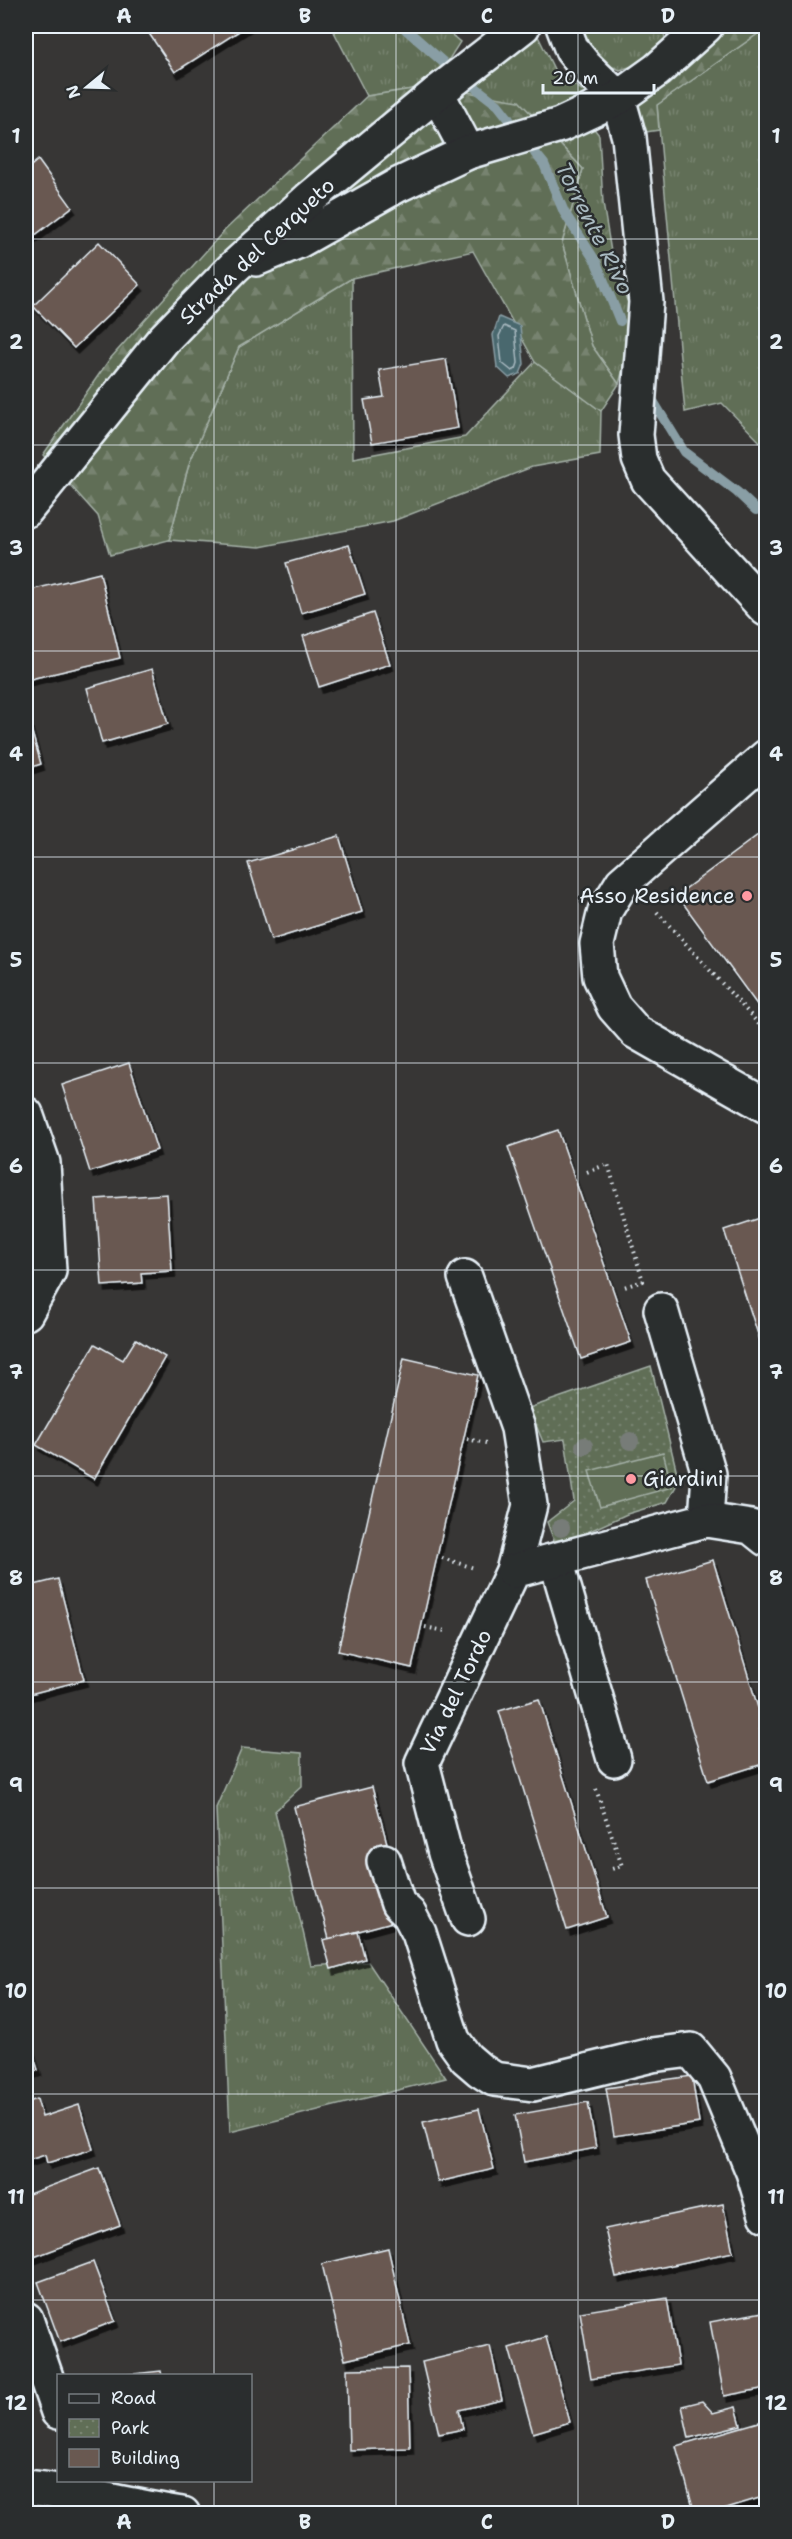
<svg xmlns="http://www.w3.org/2000/svg" width="792" height="2539" font-family="'Shantell Sans',sans-serif">
<defs>
<pattern id="grass-tufts" width="24" height="20" patternUnits="userSpaceOnUse" patternTransform="scale(1.5)"><rect width="24" height="20" fill="#606e56"/><path d="M3 7l-1-3M5 7V3M7 7l1-3M15 17l-1-3M17 17v-4M19 17l1-3" fill="none" stroke="#77836f"/></pattern>
<pattern id="forest-firs" width="22" height="20" patternUnits="userSpaceOnUse" patternTransform="scale(1.5)"><rect width="22" height="20" fill="#606e56"/><path d="M5 1l3.5 6h-7zM16 11l3.5 6h-7z" fill="#77836f"/></pattern>
<pattern id="park-dots" width="8" height="8" patternUnits="userSpaceOnUse" patternTransform="scale(1.5)"><rect width="8" height="8" fill="#606e56"/><path d="M2 2h.1M6 6h.1" fill="none" stroke="#77836f" stroke-width="1.8" stroke-linecap="round"/></pattern>
<filter id="shadow"><feDropShadow dx="3.5" dy="6" stdDeviation="0" flood-color="#0009"/></filter>
</defs>
<rect width="100%" height="100%" fill="#373635"/>
<filter id="ink" filterUnits="userSpaceOnUse"><feTurbulence type="fractalNoise" baseFrequency=".0167" numOctaves="2"/><feDisplacementMap in="SourceGraphic" scale="12" xChannelSelector="R" yChannelSelector="G"/><feConvolveMatrix kernelMatrix="1 2 1 2 8 2 1 2 1" color-interpolation-filters="sRGB"/></filter>
<g filter="url(#ink)">
<g fill="url(#grass-tufts)" stroke="#a4b0a7" stroke-width="1.5">
<polygon points="331,26 441,26 460,42 432,86 367,96"/>
<polygon points="573,26 663,26 665,39 652,60 620,70 593,59"/>
<polygon points="534,28 555,71 590,96 535,118 461,91"/>
<polygon points="766,28 766,448 722,403 685,412 657,105"/>
<polygon points="588,121 599,135 603,203 614,270 636,321 619,384 592,346 562,243 583,169 554,138"/>
<polygon points="352,278 353,458 465,437 535,362 601,411 600,455 532,467 393,521 260,547 169,540 189,464 239,347"/>
<polygon points="242,1748 302,1753 302,1786 275,1811 311,1966 368,1962 446,2078 230,2132 216,1808"/>
</g>
<g fill="url(#forest-firs)" stroke="#a4b0a7" stroke-width="1.5">
<polygon points="726,26 766,26 766,28 657,105 659,130 646,132 637,106"/>
<polygon points="432,86 519,101 583,169 562,243 592,346 619,384 601,411 535,362 473,251 352,278 239,347 189,464 169,540 110,555 98,516 43,455 109,360 223,232 367,96"/>
</g>
<polygon fill="url(#park-dots)" stroke="#a4b0a7" stroke-width="1.5" points="651,1366 679,1481 667,1502 627,1514 581,1535 554,1541 547,1522 574,1501 565,1439 543,1442 529,1408"/>
<polygon fill="#606e56" stroke="#a4b0a7" stroke-width="1.5" points="663,1452 672,1487 600,1507 589,1471"/>
<polygon fill="#4a676e" stroke="#899ea5" stroke-width="1.5" points="499,317 520,326 524,364 520,374 509,378 497,367 493,335"/>
<g fill="none" stroke-linecap="round" stroke-linejoin="round">
<polygon stroke="#a9bac1" stroke-width="1.5" points="504,326 515,331 518,363 516,369 512,371 502,363 499,336"/>
<g stroke="#899ea5" stroke-width="10">
<polyline points="402,26 443,62"/>
<polyline points="476,88 498,105 509,119"/>
<polyline points="535,153 544,164 564,212 596,262 620,321"/>
<polyline points="653,401 684,452 737,492 756,510"/>
</g>
</g>
<g fill="#695951" stroke="#e8f1f8" stroke-width="1.5" filter="url(#shadow)">
<polygon points="144,26 247,26 175,72"/>
<polygon points="38,160 72,207 26,242 26,170"/>
<polygon points="99,242 140,285 74,348 33,306"/>
<polygon points="446,359 458,428 372,443 364,400 384,397 379,370"/>
<polygon points="349,545 365,594 301,613 286,563"/>
<polygon points="100,573 120,658 26,680 26,591"/>
<polygon points="373,613 390,664 319,687 303,636"/>
<polygon points="152,669 168,724 102,743 87,688"/>
<polygon points="29,722 41,764 26,769 26,723"/>
<polygon points="766,829 766,1017 677,895"/>
<polygon points="339,836 362,912 271,940 248,863"/>
<polygon points="129,1063 157,1150 90,1172 62,1085"/>
<polygon points="558,1130 631,1342 581,1359 508,1147"/>
<polygon points="167,1194 172,1271 141,1273 142,1283 102,1286 96,1199"/>
<polygon points="766,1216 766,1359 724,1230"/>
<polygon points="136,1339 165,1357 94,1479 36,1445 95,1344 123,1360"/>
<polygon points="404,1358 478,1375 412,1668 338,1651"/>
<polygon points="713,1560 766,1734 766,1763 708,1781 646,1580"/>
<polygon points="58,1579 84,1680 26,1695 26,1587"/>
<polygon points="539,1699 607,1917 567,1930 499,1711"/>
<polygon points="372,1787 407,1918 329,1939 294,1807"/>
<polygon points="761,1850 766,1850 766,1927 764,1927"/>
<polygon points="358,1932 365,1959 331,1969 323,1940"/>
<polygon points="26,2032 38,2070 26,2074"/>
<polygon points="692,2076 699,2123 614,2136 606,2088"/>
<polygon points="37,2099 42,2117 79,2105 93,2149 47,2163 45,2155 26,2161 26,2103"/>
<polygon points="588,2102 596,2148 524,2162 515,2115"/>
<polygon points="479,2109 494,2169 438,2182 423,2122"/>
<polygon points="99,2168 120,2225 26,2260 26,2195"/>
<polygon points="723,2204 733,2252 616,2277 605,2229"/>
<polygon points="388,2248 410,2345 345,2360 322,2264"/>
<polygon points="93,2262 115,2321 60,2342 38,2282"/>
<polygon points="667,2298 678,2365 591,2379 580,2312"/>
<polygon points="763,2312 766,2333 766,2388 724,2396 710,2322"/>
<polygon points="546,2337 570,2422 533,2433 509,2348"/>
<polygon points="490,2346 502,2400 459,2410 463,2429 439,2434 422,2362"/>
<polygon points="408,2368 410,2448 349,2450 347,2369"/>
<polygon points="161,2371 162,2376 115,2376"/>
<polygon points="702,2401 713,2413 736,2407 741,2425 689,2438 682,2406"/>
<polygon points="766,2420 766,2496 707,2514 695,2514 676,2446"/>
</g>
<g fill="none" stroke-linecap="round" stroke-linejoin="round">
<defs>
<g id="street">
<polyline points="563,26 572,50 585,66 618,98 629,137 646,302 636,435 639,459 648,480 766,609"/>
<polyline points="437,93 468,152"/>
<polyline points="256,259 299,241 398,185 468,152 560,125 618,98 657,70 706,26"/>
<polyline points="26,510 163,340 234,267 309,199 437,93 523,26"/>
<polyline points="766,757 622,883 605,911 597,944 600,977 614,1007 636,1032 766,1106"/>
<polyline points="26,1114 43,1163 49,1271 26,1313"/>
<polyline points="465,1277 518,1428 530,1505 513,1571 422,1763 445,1853 468,1919"/>
<polyline points="661,1310 709,1474 706,1520"/>
<polyline points="556,1560 614,1759"/>
<polyline points="513,1571 706,1520 751,1527 766,1539"/>
<polyline points="384,1861 398,1904 409,1914 419,1933 453,2040 466,2058 480,2070 494,2079 533,2084 652,2055 691,2050 714,2078 753,2172 766,2215"/>
<polyline points="26,2319 58,2412"/>
<path d="M26,2487C79,2492 130,2506 183,2514"/>
</g>
</defs>
<use href="#street" stroke="#e8f1f8" stroke-width="38"/>
<g stroke="#e8f1f8" stroke-width="4" stroke-dasharray="1.5 4.5" stroke-linecap="butt">
<polyline points="657,912 766,1032"/>
<polyline points="764,1050 766,1047"/>
<polyline points="587,1172 608,1164 643,1281 621,1288"/>
<polyline points="467,1439 486,1443"/>
<polyline points="442,1558 474,1568"/>
<polyline points="425,1627 445,1631"/>
<polyline points="759,1730 766,1727"/>
<polyline points="596,1789 622,1866 608,1870"/>
</g>
<use href="#street" stroke="#2a2d2e" stroke-width="33"/>
</g>
<g fill="#777c78">
<circle cx="630" cy="1441" r="9"/>
<circle cx="584" cy="1446" r="9"/>
<circle cx="561" cy="1528" r="9"/>
</g>
</g>
<path fill="none" stroke="#e8f1f8" stroke-width="1.5" stroke-opacity="0.55" d="M214,26V2376M396,26V2514M578,26V2514M26,239H766M26,445H766M26,651H766M26,857H766M26,1063H766M26,1270H766M26,1476H766M26,1682H766M26,1888H766M26,2094H766M26,2300H766M214,2480V2514"/>
<g fill="#ff9aa2" stroke="#2a2d2e" stroke-width="2">
<circle cx="747" cy="896" r="6"/>
<circle cx="631" cy="1479" r="6"/>
</g>
<g text-anchor="middle" stroke-width="5" stroke-linejoin="round" paint-order="stroke">
<g font-size="21" fill="#e8f1f8" stroke="#2a2d2e">
<text transform="translate(257 251) rotate(-43)" y="7">Strada del Cerqueto</text>
<text transform="translate(456 1692) rotate(-64)" y="7">Via del Tordo</text>
</g>
<g font-size="21" fill="#e8f1f8" stroke="#2a2d2e" text-anchor="end">
<text x="735" y="903">Asso Residence</text>
<text x="643" y="1486" text-anchor="start">Giardini</text>
</g>
<g font-size="22" font-style="italic" fill="#a9bac1" stroke="#2a2d2e">
<text transform="translate(595 228) rotate(63)" y="8">Torrente Rivo</text>
</g>
</g>
<rect width="792" height="2539" fill="none" stroke="#2a2d2e" stroke-width="66"/>
<rect x="57" y="2374" width="195" height="108" fill="#2a2d2e" stroke="#767b7f" stroke-width="1.5"/>
<rect x="69" y="2394" width="30" height="9" fill="#2a2d2e" stroke="#767b7f" stroke-width="1.5"/>
<text x="111" y="2404" font-size="18" fill="#e8f1f8">Road</text>
<rect x="69" y="2419" width="30" height="18" fill="url(#park-dots)" stroke="#767b7f" stroke-width="1.5"/>
<text x="111" y="2434" font-size="18" fill="#e8f1f8">Park</text>
<rect x="69" y="2449" width="30" height="18" fill="#695951" stroke="#767b7f" stroke-width="1.5"/>
<text x="111" y="2464" font-size="18" fill="#e8f1f8">Building</text>
<g transform="translate(87 87) rotate(251)" stroke="#2a2d2e" stroke-width="4.5" paint-order="stroke">
<path d="M0-4.5L10 22L0 15L-10 22Z" fill="#e8f1f8"/>
<text y="-9" font-size="16" font-weight="bold" text-anchor="middle" fill="#e8f1f8">N</text>
</g>
<path d="M543 84v9h111v-9" fill="none" stroke="#e8f1f8" stroke-width="3"/>
<text x="552" y="84" font-size="18" fill="#e8f1f8" stroke="#2a2d2e" stroke-width="4.5" paint-order="stroke">20 m</text>
<rect x="33" y="33" width="726" height="2473" fill="none" stroke="#e8f1f8" stroke-width="2"/>
<g font-size="20" text-anchor="middle" font-weight="bold" fill="#e8f1f8">
<text x="124" y="23">A</text>
<text x="305" y="23">B</text>
<text x="487" y="23">C</text>
<text x="668" y="23">D</text>
<text x="16" y="143">1</text>
<text x="776" y="143">1</text>
<text x="16" y="349">2</text>
<text x="776" y="349">2</text>
<text x="16" y="555">3</text>
<text x="776" y="555">3</text>
<text x="16" y="761">4</text>
<text x="776" y="761">4</text>
<text x="16" y="967">5</text>
<text x="776" y="967">5</text>
<text x="16" y="1173">6</text>
<text x="776" y="1173">6</text>
<text x="16" y="1379">7</text>
<text x="776" y="1379">7</text>
<text x="16" y="1585">8</text>
<text x="776" y="1585">8</text>
<text x="16" y="1792">9</text>
<text x="776" y="1792">9</text>
<text x="16" y="1998">10</text>
<text x="776" y="1998">10</text>
<text x="16" y="2204">11</text>
<text x="776" y="2204">11</text>
<text x="16" y="2410">12</text>
<text x="776" y="2410">12</text>
<text x="124" y="2529">A</text>
<text x="305" y="2529">B</text>
<text x="487" y="2529">C</text>
<text x="668" y="2529">D</text>
</g>
</svg>
